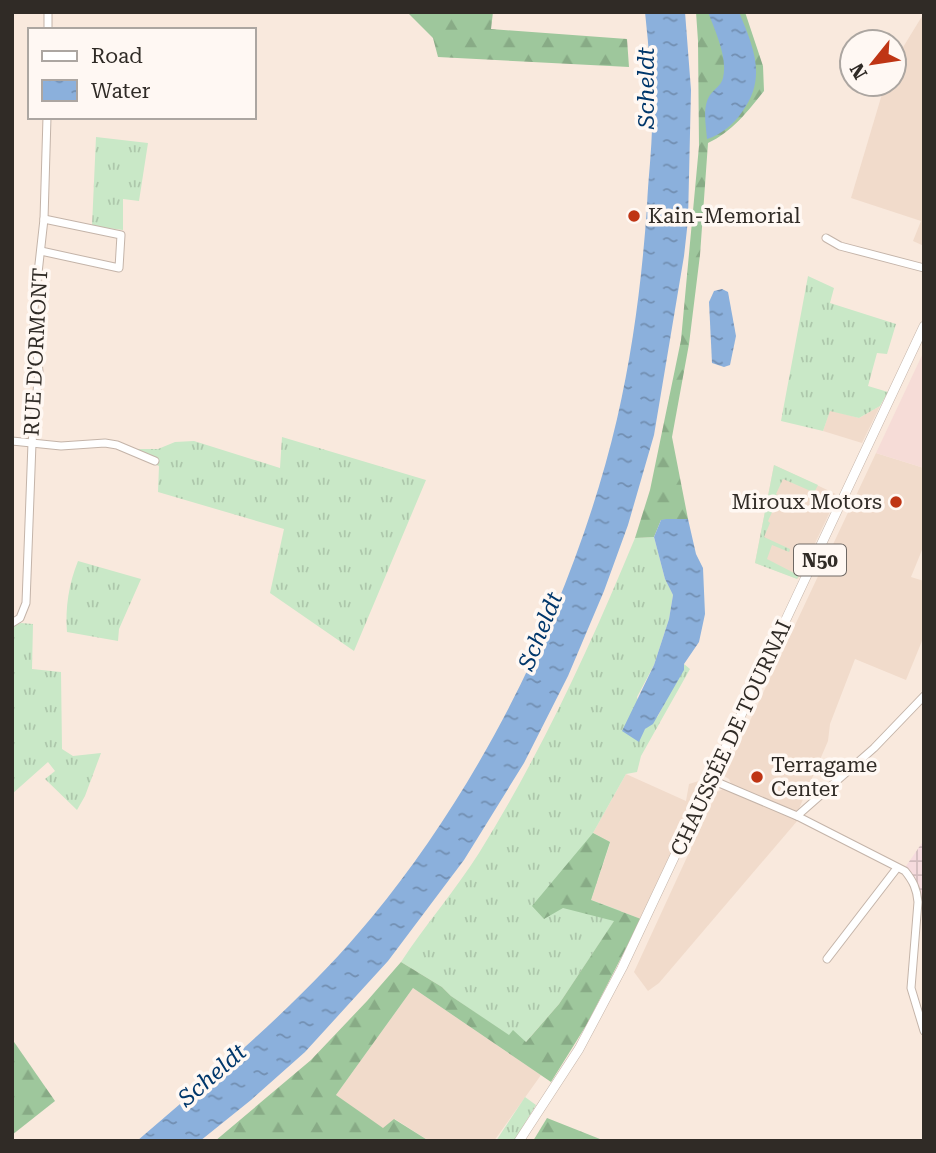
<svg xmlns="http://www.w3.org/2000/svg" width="936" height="1153" font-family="'Roboto Serif',serif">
<defs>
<pattern id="industrial-grid" width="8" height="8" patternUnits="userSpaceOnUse" patternTransform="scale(1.75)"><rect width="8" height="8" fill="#f6dbde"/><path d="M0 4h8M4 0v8" fill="none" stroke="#d3bcbe"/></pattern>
<pattern id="grass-tufts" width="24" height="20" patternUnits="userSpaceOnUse" patternTransform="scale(1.75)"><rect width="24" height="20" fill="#c9e8c7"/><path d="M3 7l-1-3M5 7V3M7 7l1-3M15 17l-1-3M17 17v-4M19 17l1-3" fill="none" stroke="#adc7ab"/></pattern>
<pattern id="forest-firs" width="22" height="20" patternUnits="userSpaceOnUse" patternTransform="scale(1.75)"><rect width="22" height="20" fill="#9ec79c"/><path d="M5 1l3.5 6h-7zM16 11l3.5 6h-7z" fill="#88ab86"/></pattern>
<pattern id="water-ripples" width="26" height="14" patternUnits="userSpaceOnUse" patternTransform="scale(1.75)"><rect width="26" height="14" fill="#8bb0dc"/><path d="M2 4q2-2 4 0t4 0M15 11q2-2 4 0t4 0" fill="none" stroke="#728fb2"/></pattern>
</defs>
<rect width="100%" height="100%" fill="#f9e9dd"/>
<g fill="#f1dbcb">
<polygon points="924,13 923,226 924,246 913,241 921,221 851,198 885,84 894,84 894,62"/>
<polygon points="880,406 862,443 823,431 830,410 859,418"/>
<polygon points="876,453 924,468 924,545 911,577 924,581 924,636 906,680 855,659 830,724 828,741 798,811 794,812 732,786 729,779 724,776"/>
<polygon points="774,465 838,495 798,579 755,563"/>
<polygon points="626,774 686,801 689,784 699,781 702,784 703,789 641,919 591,900 610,843 593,833"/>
<polygon points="723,789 798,820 659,983 648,991 634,972 717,792"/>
<polygon points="413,988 541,1075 494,1141 429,1141 395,1119 383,1129 336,1095"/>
</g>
<polygon fill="url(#industrial-grid)" points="924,840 924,898 921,898 917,885 904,869"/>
<polygon fill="#f6dcd7" points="924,351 924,468 876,453"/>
<g fill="url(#grass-tufts)">
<polygon points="96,137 148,143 139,201 123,199 123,230 92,226"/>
<polygon points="808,276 834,288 830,303 896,324 887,354 877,353 868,386 888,392 880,406 859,418 830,411 823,431 781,421"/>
<polygon points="282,437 426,480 354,651 270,593 284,529 158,492 159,466 136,457 136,449 158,449 175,442 194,441 280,468"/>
<polygon points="774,465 818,485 809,503 813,492 783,479 776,494 779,497 768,521 770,523 764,537 790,549 789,552 772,545 767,559 798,575 809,553 806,551 807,549 811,551 797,579 755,563"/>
<path d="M654,537L665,579L673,595L669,619L654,665L637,697L645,729L658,716L684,664L690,669L641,756L637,772L626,774L593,833L610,842L591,900L621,911L559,1004L525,1043L513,1031L509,1036L451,996L442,987L401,962C425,925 455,891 479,853C541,753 590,647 635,538Z"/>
<path d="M78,561L141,579L119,629L118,641L67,632C65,608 69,583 78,561Z"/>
<polygon points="21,623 33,624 32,669 61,672 62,749 73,756 101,753 85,796 77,810 45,779 55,771 48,762 12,794 12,626"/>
<polygon points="525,1097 536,1105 514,1141 496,1141"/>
</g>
<g fill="url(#forest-firs)">
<polygon points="407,12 493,12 491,29 627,39 629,67 438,57 433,38"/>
<path d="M696,12H745L763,66L764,91C748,111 732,132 708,143L700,255L689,344L672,437L688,519L661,520L654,537L635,538L650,490L681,340L699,146L698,41Z"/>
<polygon points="593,833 610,842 591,900 641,919 587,1024 551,1082 413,988 336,1095 383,1128 394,1119 429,1141 215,1141 311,1060 367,1001 401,962 442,987 451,996 509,1035 513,1030 526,1042 559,1004 614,921 563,908 544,919 532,906"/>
<polygon points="12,1039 55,1101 12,1135"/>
<polygon points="547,1118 605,1141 533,1141"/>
</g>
<g fill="url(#water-ripples)">
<path d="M645,12H685L691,90L688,220L684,256L654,435L628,525L604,591L568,676L524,763L464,860L388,961L305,1052L251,1100L200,1141H137C219,1070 303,1001 372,917C486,779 576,594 617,419C633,350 642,278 647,207C648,179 652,150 652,123C652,86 649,49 645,12Z"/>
<path d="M708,12H739C754,48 767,78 742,112C734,124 721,135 707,139C706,126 702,107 710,95C714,89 721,86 723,78C728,57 715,31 708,12Z"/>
<polygon points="722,289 728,292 736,336 730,365 724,367 712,363 709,302 714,291"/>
<polygon points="666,519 688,519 696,554 703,568 705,614 699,642 684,664 684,670 653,724 645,729 639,742 622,731 654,665 669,619 673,595 665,579 654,537 661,520"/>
</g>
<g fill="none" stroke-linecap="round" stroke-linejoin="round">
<defs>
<g id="minor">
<polyline points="48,12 48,30"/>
<polyline points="826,238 840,246 924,268"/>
<polyline points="41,251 119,268 121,235 44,219"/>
<polyline points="12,441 61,446 105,443 117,445 155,461"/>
<polyline points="12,623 20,618 26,603 32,443 39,371 33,318 44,219 47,117"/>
<polyline points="712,780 797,816 874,748 924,696"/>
<path d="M797,816L905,871C913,881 917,889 918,902L911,988L924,1031"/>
<polyline points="827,959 897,868"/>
</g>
<polyline id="major" points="519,1141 579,1049 622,968 924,326"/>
</defs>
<use href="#minor" stroke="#c4b4a9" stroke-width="9"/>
<use href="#major" stroke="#c4b4a9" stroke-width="10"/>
<use href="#minor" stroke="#fff" stroke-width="7"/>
<use href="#major" stroke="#fff" stroke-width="9"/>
</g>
<g fill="#bf3514" stroke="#fff8f3" stroke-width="2.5">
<circle cx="634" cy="216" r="7"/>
<circle cx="896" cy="502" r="7"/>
<circle cx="757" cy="777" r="7"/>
</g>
<g text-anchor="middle" stroke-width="7" stroke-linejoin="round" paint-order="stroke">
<rect fill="#fff8f3" stroke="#6e6864" stroke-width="2" x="794" y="544.5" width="52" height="31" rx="5"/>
<g font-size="19" font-weight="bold" fill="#302b26">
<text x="820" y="567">N50</text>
</g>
<g font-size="21" fill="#302b26" stroke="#fff8f3" text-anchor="start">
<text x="648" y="223">Kain-Memorial</text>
<text x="882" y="509" text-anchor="end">Miroux Motors</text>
<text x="771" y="772">Terragame<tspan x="771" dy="24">Center</tspan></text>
</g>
<g font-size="21" fill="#302b26" stroke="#fff8f3">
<text transform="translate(36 352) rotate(-87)" y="7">RUE D'ORMONT</text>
<text transform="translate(731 738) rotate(-65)" y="7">CHAUSSÉE DE TOURNAI</text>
</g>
<g font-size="23" font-style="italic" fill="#00376b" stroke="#fff8f3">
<text transform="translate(646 88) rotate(-90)" y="8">Scheldt</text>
<text transform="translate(540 631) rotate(-68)" y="8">Scheldt</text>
<text transform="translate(212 1075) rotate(-41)" y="8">Scheldt</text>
</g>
</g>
<rect width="936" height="1153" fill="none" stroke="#302b26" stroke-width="28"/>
<rect x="28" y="28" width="228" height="91" fill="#fff8f3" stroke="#aca6a1" stroke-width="2"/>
<rect x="42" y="51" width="35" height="10" fill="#ffffff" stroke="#aca6a1" stroke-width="2"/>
<text x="91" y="63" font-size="21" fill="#302b26">Road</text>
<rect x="42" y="80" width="35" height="21" fill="url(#water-ripples)" stroke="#aca6a1" stroke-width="2"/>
<text x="91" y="98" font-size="21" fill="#302b26">Water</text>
<g transform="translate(873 63) rotate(240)"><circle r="33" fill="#fff8f3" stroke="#aca6a1" stroke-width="2"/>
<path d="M0-5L12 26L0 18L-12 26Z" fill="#bf3514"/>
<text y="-10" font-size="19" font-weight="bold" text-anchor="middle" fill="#302b26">N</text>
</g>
</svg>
